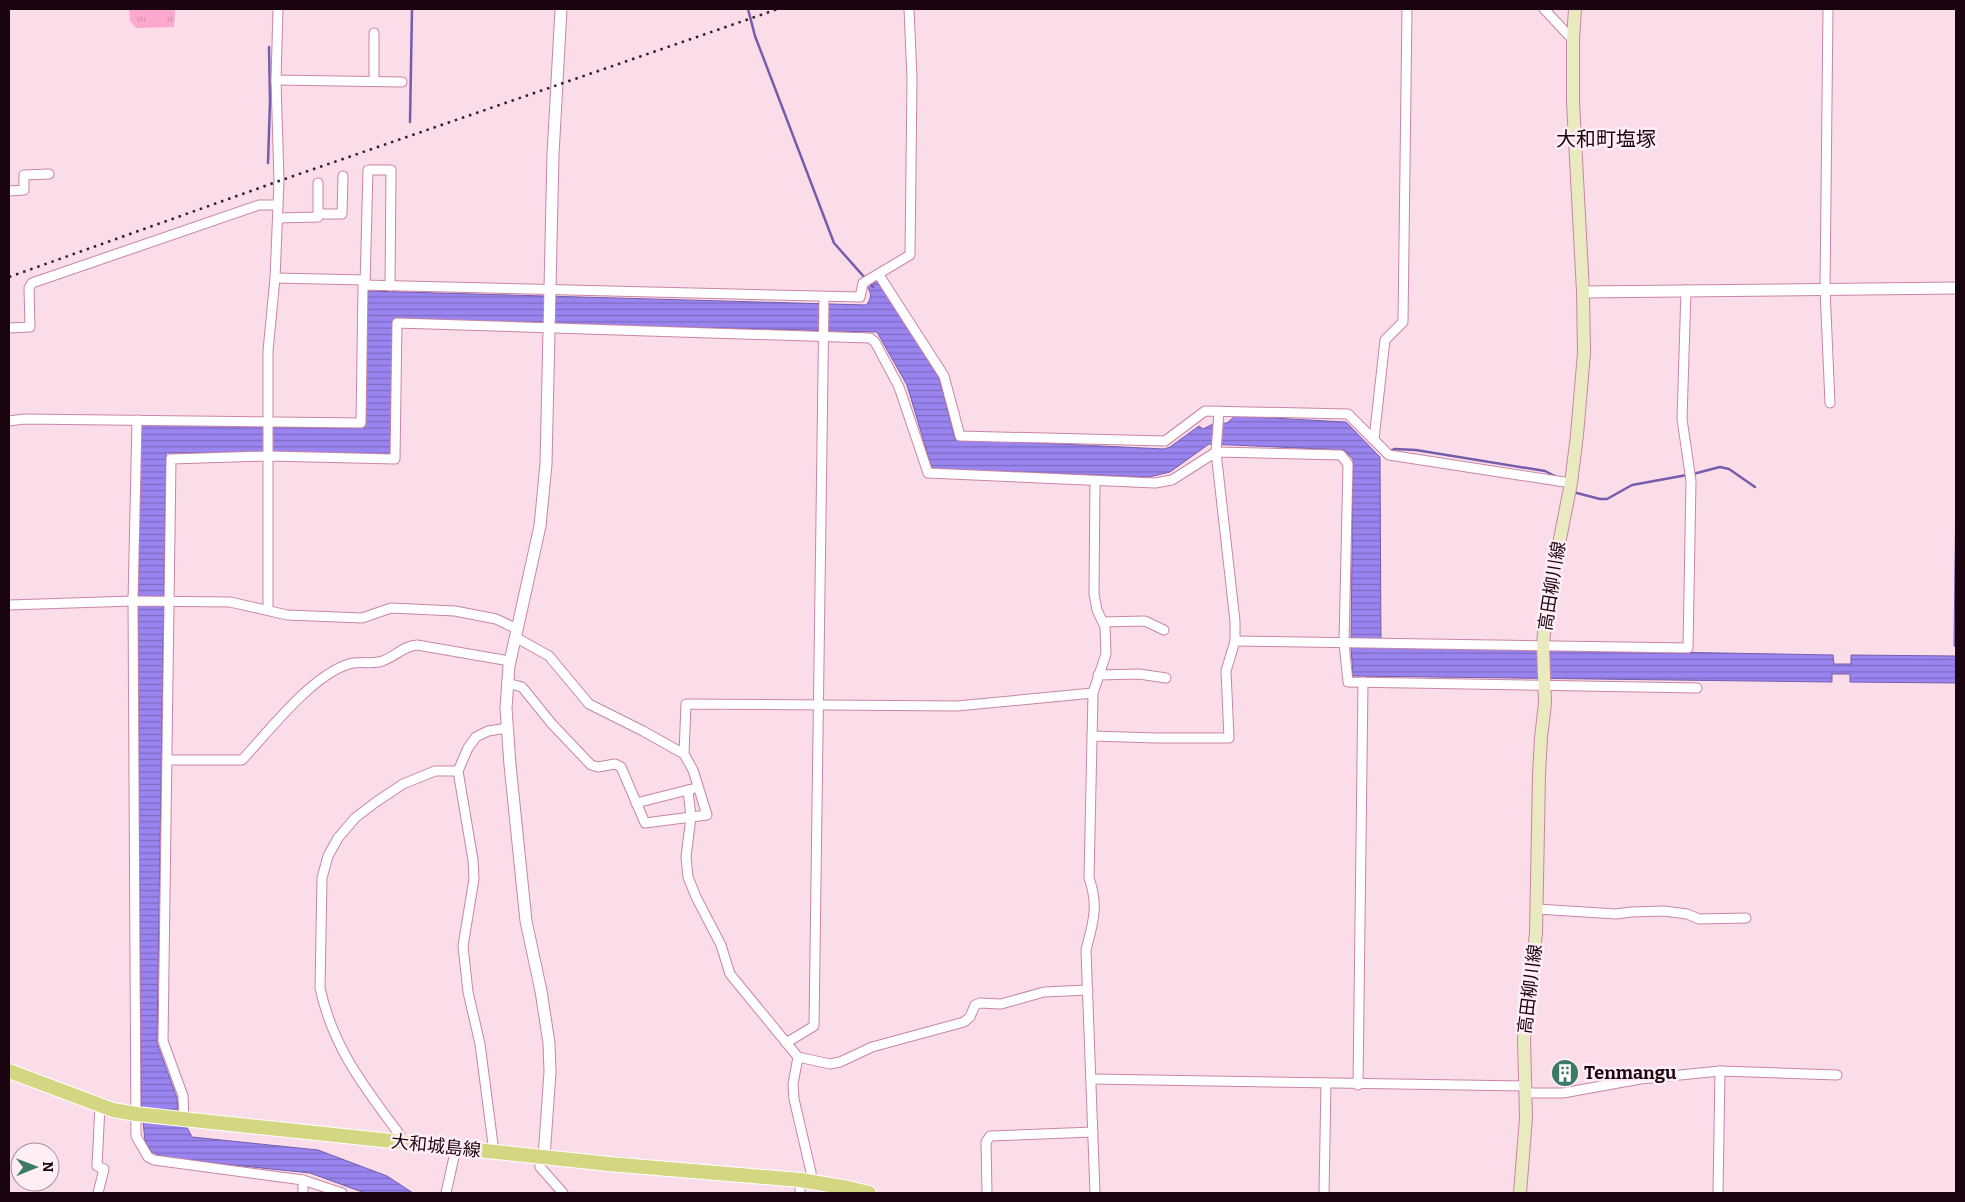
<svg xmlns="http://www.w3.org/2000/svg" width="1965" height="1202" font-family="Bitter,'Noto Sans JP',serif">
<defs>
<pattern id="grass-tufts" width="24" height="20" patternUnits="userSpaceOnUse" patternTransform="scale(1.25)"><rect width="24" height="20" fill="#fda9cf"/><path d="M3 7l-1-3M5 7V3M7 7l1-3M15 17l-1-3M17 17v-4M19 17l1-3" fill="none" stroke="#d890b1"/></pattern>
<pattern id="water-rules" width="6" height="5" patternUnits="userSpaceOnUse" patternTransform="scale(1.25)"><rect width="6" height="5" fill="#9a84f0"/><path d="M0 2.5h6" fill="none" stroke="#7d6ac1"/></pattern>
</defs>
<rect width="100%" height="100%" fill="#fbddea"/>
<polygon fill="url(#grass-tufts)" points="129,9 175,9 174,27 136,28 130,21"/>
<g fill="url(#water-rules)" stroke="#745eac">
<path d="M878,280L939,378L955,439L1164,449L1170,447L1199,426L1203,429L1213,424L1227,423L1235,416L1346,422L1380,457L1381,647L1833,655L1834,664H1851V655L1956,656V683L1850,682V674H1832V682L1353,676L1351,647L1353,459L1344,450L1209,444L1170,472L1149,477L932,469L907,385L877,332L393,320L391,454L166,453L157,1043L177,1098L178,1110L192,1137L318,1150L387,1176L413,1193H365L310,1173L166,1158L152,1152L145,1141L141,1101L138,607L141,424L363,427L366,291L866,305C871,300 872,294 868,288Z"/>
<polygon points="1956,483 1956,647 1954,646"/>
</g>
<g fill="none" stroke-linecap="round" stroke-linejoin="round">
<g stroke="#745eac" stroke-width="2.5">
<polyline points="748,9 755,36 834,243 873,287"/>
<polyline points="410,122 412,9"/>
<polyline points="268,163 270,101 269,47"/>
<polyline points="1388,452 1395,449 1416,450 1545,471 1559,478"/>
<polyline points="1693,474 1720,467 1729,469 1755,487"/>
<polyline points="1573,492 1600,499 1607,499 1632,485 1687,475"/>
</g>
<defs>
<g id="minor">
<polyline points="1544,9 1573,40"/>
<polyline points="1828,9 1825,289 1830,403"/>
<polyline points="276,80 402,82"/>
<polyline points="374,81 374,33"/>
<polyline points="9,191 24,190 24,175 49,174"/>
<polyline points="318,214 342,214 343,176"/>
<polyline points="278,218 318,217 318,183"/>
<polyline points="879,275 944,376 960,436 1165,441 1205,411 1348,414 1389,455 1571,483"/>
<polyline points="275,278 365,280"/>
<polyline points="365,285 368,170 391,170 390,286"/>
<polyline points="9,328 30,327 29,288 32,283 259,205 278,205"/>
<polyline points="137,420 133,601 136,1136 148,1157 154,1160 303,1180 342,1193"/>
<polyline points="9,421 24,419 361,423 363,285 860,297 863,283 910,255 912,79 909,9"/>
<polyline points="1374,439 1385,340 1403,322 1407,9"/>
<polyline points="9,605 133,601 230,602 287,615 362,618 391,608 455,611 496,619 517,629"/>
<polyline points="268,610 268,351 275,278 279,181 276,80 278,9"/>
<polyline points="1103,622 1145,621 1164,630"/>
<polyline points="515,637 549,656 589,704 643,731 684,754"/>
<polyline points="1235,641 1688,648 1691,481 1682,419 1686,290"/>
<polyline points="1098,675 1139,674 1166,678"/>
<polyline points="507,683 522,687 552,724 591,765 598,767 615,764 621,767 645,823 707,815 693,770 684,754 686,704 957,706 1093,693"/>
<polyline points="1092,736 1156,738 1229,738 1226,671 1235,641 1235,621 1216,452 1219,411"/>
<path d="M168,760H242C269,731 312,675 349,664C359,661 369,664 379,662C393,659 402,646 417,645L510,661"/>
<polyline points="688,790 691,817 686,857 688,877 696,897 721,945 730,974 798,1057 830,1064 840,1062 872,1047 964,1022 970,1017 975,1005 980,1003 1001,1004 1044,992 1088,990"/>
<polyline points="636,803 692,789"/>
<polyline points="1537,909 1616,914 1631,912 1664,911 1687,914 1699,919 1746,918"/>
<polyline points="786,1043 814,1026 824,298"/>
<polyline points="798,1057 793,1084 794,1099 811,1172 811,1182"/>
<polyline points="1091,1079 1525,1086"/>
<polyline points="1358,1085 1363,682"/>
<polyline points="1525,1093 1563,1093 1640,1079 1720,1071 1837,1075"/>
<polyline points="184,1120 183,1096 163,1041 171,459 268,456 395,459 397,323 870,338 875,342 899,387 928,473 1155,483 1172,480 1216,452 1341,455 1348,464 1344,643 1348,682 1697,688"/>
<path d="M405,1142C368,1091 334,1052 320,988L322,878L328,856L338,838L355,818L376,802L403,784L435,771H458"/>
<polyline points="494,1152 480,1044 468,992 463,946 474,879 473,860 458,771 468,748 476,737 488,731 508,728"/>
<polyline points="539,1156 540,1167 563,1193"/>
<polyline points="303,1180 303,1193"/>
<polyline points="98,1193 104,1169 97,1166 100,1105"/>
<polyline points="446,1193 456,1148"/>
<polyline points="800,1193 800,1180"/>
<polyline points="987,1193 986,1142 990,1136 1093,1132"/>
<path d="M1095,1193L1086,950C1093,923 1099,906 1089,878L1093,693L1106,654L1105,627L1097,610L1094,594L1095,481"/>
<polyline points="1324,1193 1326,1083"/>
<polyline points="1718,1193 1720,1071"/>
</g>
<g id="tertiary">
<polyline points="1583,292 1956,288"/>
<polyline points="544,1157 550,1072 549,1043 541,991 526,921 510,765 506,708 509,666 540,526 546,464 553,155 561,9"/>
</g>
<polyline id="secondary" points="1520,1193 1526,1118 1524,1039 1536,933 1539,775 1541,738 1545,703 1543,645 1546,610 1571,483 1577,435 1584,353 1583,292 1573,102 1573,40 1575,9"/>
<polyline id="primary" points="9,1071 113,1110 136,1114 609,1164 800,1180 848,1188 869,1193"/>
</defs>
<use href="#minor" stroke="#ca85a5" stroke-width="11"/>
<use href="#tertiary" stroke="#ca85a5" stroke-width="13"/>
<use href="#secondary" stroke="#ca85a5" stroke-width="14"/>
<use href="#primary" stroke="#fff" stroke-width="16"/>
<use href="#minor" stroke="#fff" stroke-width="9"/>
<use href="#tertiary" stroke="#fff" stroke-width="11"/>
<use href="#secondary" stroke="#e9eac0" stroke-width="12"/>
<use href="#primary" stroke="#d4d681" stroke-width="14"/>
<polyline stroke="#331c27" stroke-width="2.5" stroke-dasharray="2.5 5" stroke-linecap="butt" points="9,277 279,181 778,9"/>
</g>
<defs>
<symbol id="building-disc" viewBox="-11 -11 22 22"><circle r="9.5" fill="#3c7a66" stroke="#ffeff5"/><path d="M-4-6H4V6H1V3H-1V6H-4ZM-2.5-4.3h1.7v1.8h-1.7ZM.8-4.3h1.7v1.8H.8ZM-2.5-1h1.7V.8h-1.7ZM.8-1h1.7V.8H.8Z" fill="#fff"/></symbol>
</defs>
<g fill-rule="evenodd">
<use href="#building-disc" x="1549" y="1057" width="32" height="32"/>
</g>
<g text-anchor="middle" stroke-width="5" stroke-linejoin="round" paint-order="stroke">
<g font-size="18" fill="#1a040f" stroke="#ffeff5">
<text transform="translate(1552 586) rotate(-81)" y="6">高田柳川線</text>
<text transform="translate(1530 989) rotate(-83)" y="6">高田柳川線</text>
<text transform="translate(436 1146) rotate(6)" y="6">大和城島線</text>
</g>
<g font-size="18" font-weight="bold" fill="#1a040f" stroke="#ffeff5" text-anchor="start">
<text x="1584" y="1079">Tenmangu</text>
</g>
<g font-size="20" fill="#1a040f" stroke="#ffeff5">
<text x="1606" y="146">大和町塩塚</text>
</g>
</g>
<rect width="1965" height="1202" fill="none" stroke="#1a040f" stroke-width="20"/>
<g transform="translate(35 1167) rotate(89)"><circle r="24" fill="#ffeff5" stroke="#a39199"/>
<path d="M0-4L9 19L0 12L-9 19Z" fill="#3c7a66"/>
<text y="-8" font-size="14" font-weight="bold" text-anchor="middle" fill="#1a040f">N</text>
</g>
</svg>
